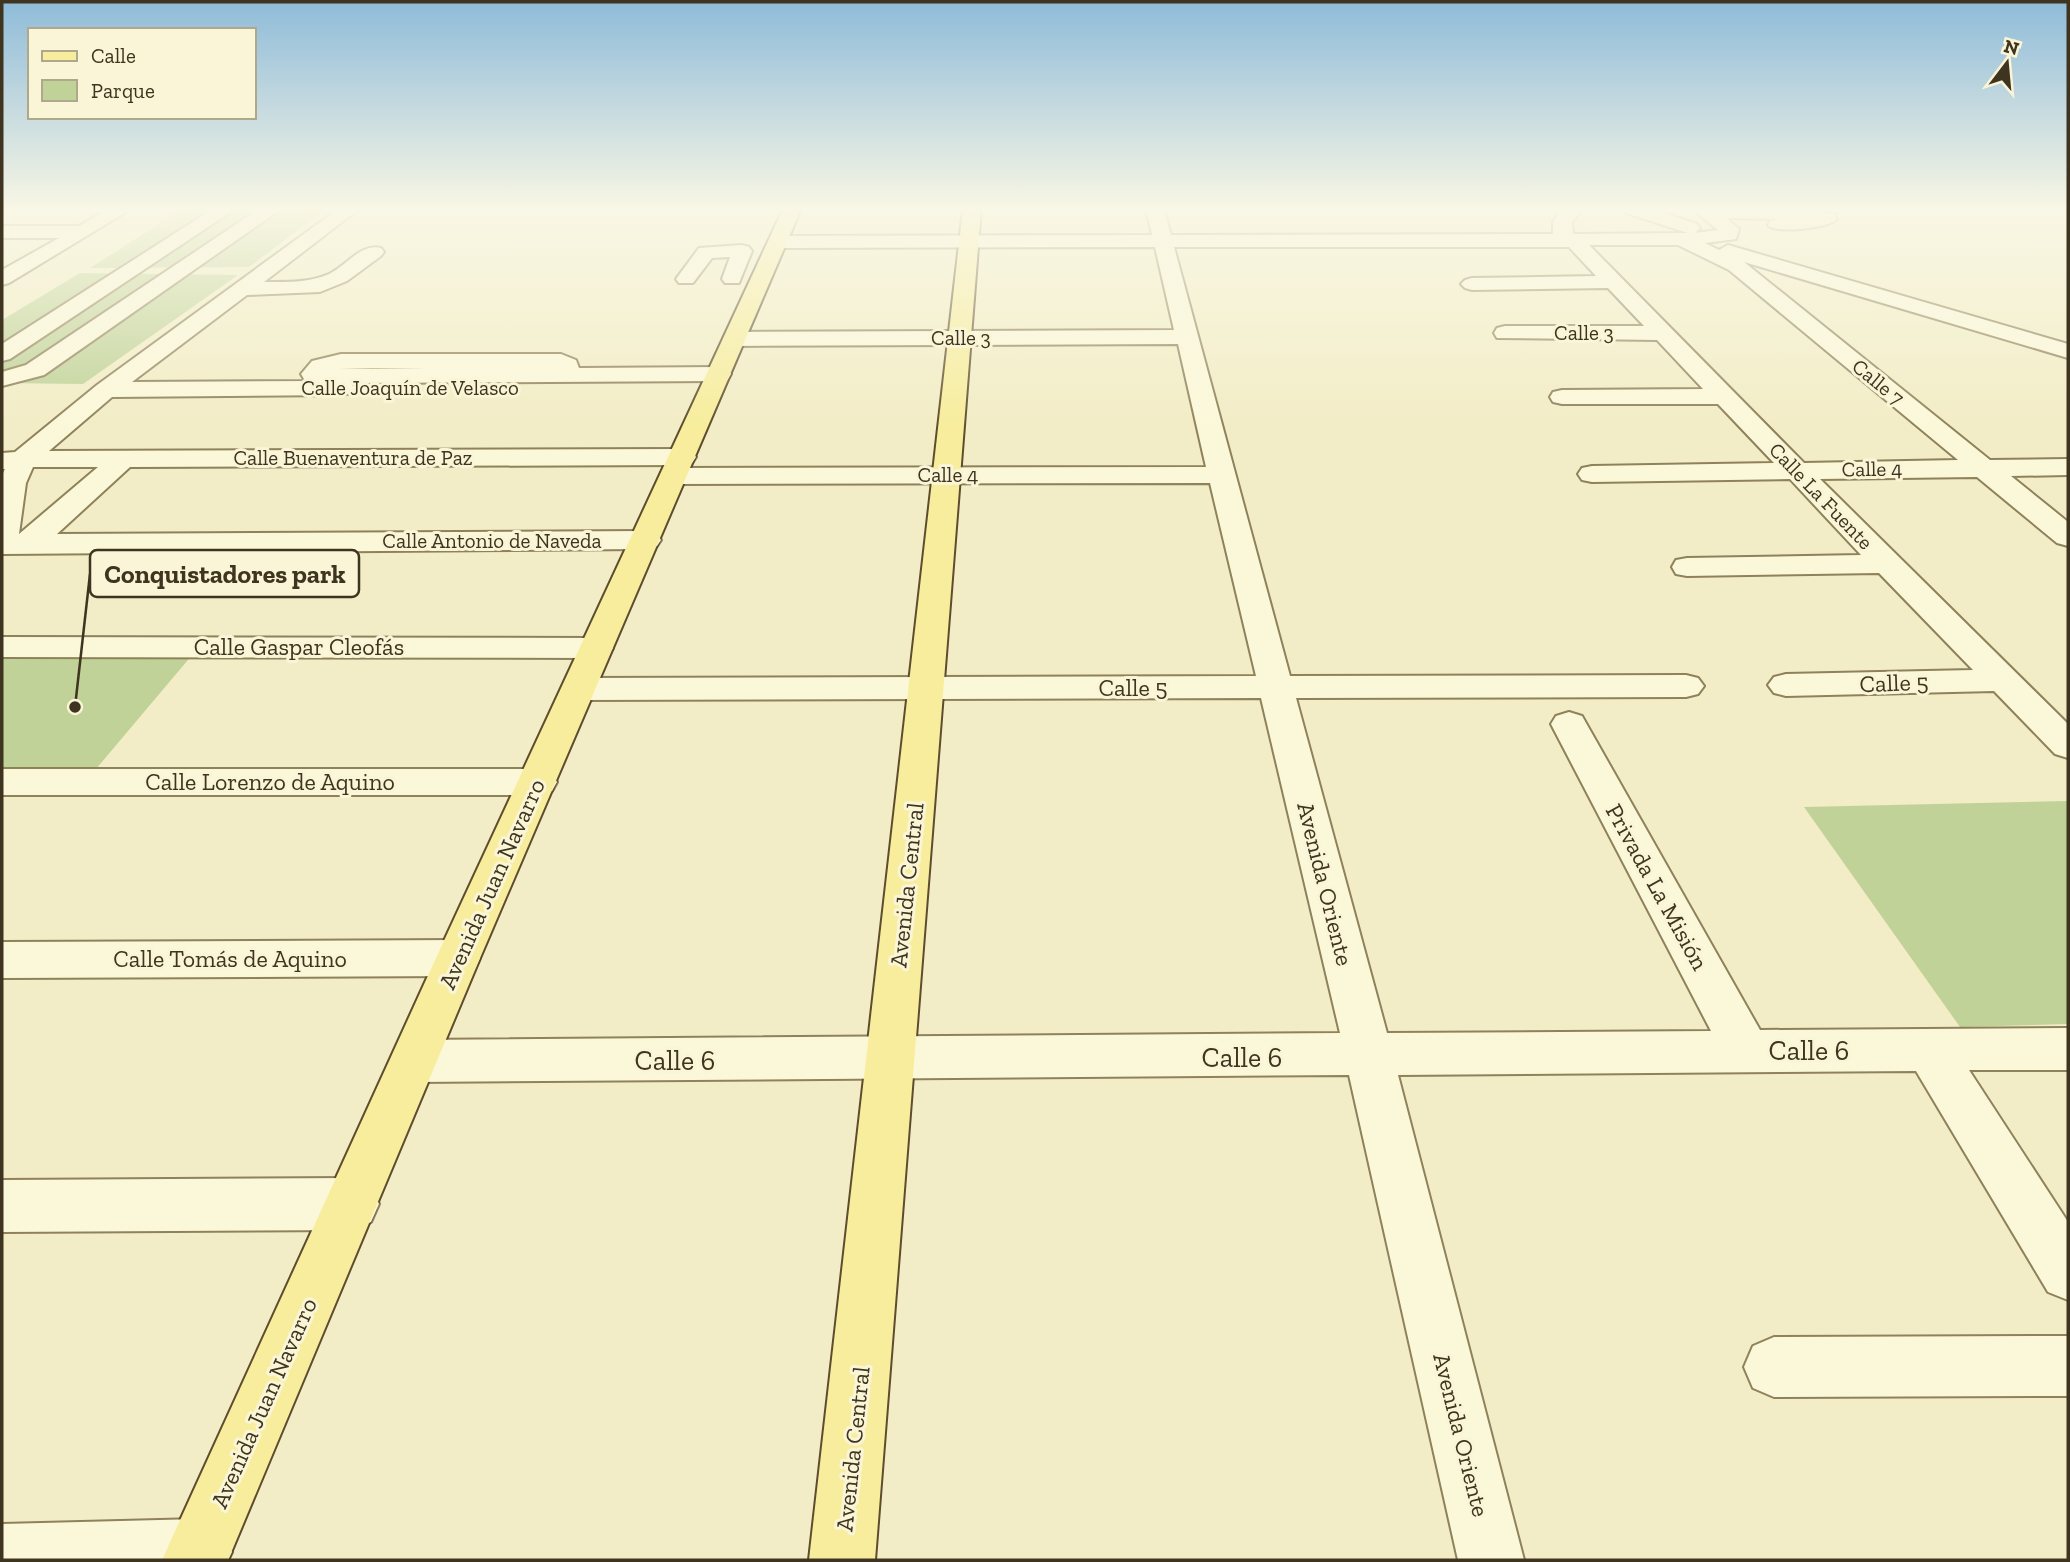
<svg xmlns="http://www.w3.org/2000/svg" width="2070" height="1562" font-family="'Zilla Slab',serif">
<rect width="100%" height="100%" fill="#f2edc6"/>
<g fill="#c0d298">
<polygon points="183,209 326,209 249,267 90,268"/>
<polygon points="80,273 238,275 83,384 2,383 2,320"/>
<polygon points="2,647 198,648 85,782 2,782"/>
<polygon points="2068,801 2068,1024 1960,1027 1804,807"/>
</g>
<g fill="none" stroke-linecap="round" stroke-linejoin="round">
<defs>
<g id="minor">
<polygon points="108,209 131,209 9,283 2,285 2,270 59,238 2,238 2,226 79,226"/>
<polygon points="213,209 235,209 10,359 2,361 2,344"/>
<polygon points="259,209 281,209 44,375 2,386 2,372 26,365"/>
<path d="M338,209H359L264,282C287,282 308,283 329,274C346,266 361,243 381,248L384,252L381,256L347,281L320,292L247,295L132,382L311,381L304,379L301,374L312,361L341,354H561L576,360L579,368L719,367L728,369L731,374L728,379L719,381L351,383L354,388L351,393L342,395L112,397L49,451L682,449L692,451L696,457L692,463L682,465L130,467L57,534L646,531L657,534L661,540L657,546L646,549L2,554V475L5,469H2V453L15,452L97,385ZM373,368L339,369L426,368ZM33,467H98L19,534L26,483Z"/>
<path d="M1146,209H1164L1171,235L1553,234V222L1562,209H1582L1572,222L1573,234L1688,233L1626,213L1624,209H1652L1697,224L1700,228L1695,233L1718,230L1692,209H1810L1835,215L1837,219C1830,228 1775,234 1768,225L1770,221L1779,219L1726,218L1739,229L1736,239L1705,243L1719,250L1728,245L1735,247L2068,344V358L1744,262L1990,460L2068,459V475L2011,476L2068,522V546L2057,543L1977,477L1820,479L2068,724V758L2055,754L1994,691L1786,696L1774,693L1768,685L1774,677L1786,674L1973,670L1879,573L1687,576L1676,574L1672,567L1676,560L1687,558L1861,555L1790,479L1592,482L1582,480L1578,474L1582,468L1592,466L1774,463L1718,404H1562L1553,402L1550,397L1553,392L1562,390L1703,389L1657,340L1497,338L1494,333L1497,328L1505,326H1644L1608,288L1472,290L1465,288L1461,284L1465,280L1472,278L1596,276L1569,247H1174L1290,676L1686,675L1698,678L1704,686L1698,694L1686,697L1296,698L1387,1033L1711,1031L1551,724L1556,716L1569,712L1582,716L1760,1030L2068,1028V1070H1969L2068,1222V1300L2048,1292L1916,1071L1398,1075L1524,1560H1458L1349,1075L415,1082L398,1076L391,1061L398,1046L415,1040L1340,1033L1261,698L580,700L568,697L562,689L568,681L580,678L1256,676L1210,483L674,484L664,482L660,476L664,470L674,468L1206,467L1178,344L734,346L726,344L723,339L726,334L734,332L1174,330L1155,247L778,248L768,242L778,236L1152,235ZM1589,245H1678L1729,270L1958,460L1804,463Z"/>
<polygon points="742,245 749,247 752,251 739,283 725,283 722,279 730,257 712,258 693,283 679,283 676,279 699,248"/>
<polygon points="2,637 596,638 608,641 613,648 608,655 596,658 2,657"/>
<polygon points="2,769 538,769 552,773 557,782 552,791 538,795 2,795"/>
<polygon points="458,940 474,945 480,958 474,971 458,976 2,978 2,942"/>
<polygon points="352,1178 371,1186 379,1204 371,1222 352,1230 2,1232 2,1180"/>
<polygon points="2068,1336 2068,1396 1774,1397 1753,1388 1744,1367 1753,1346 1774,1337"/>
<polygon points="199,1519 222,1529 232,1552 228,1560 2,1560 2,1524"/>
</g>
<g id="major">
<polygon points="783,209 801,209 480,958 228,1560 162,1560 436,958"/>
<polygon points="963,209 981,209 875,1560 809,1560"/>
</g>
</defs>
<use href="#minor" stroke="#8f815a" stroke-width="4"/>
<use href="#major" stroke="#5d4d2e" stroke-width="4"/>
<use href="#minor" fill="#fbf8da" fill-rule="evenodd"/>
<use href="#major" fill="#f7ed9c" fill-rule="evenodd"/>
</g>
<linearGradient id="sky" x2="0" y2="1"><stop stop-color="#8ebbd9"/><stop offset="0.49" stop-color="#f9f7e5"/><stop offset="1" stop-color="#f9f7e5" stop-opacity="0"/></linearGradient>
<rect width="2070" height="428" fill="url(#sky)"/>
<g text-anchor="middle" stroke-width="6" stroke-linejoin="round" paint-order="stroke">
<g font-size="21" fill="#3e341f" stroke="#f9f5d6">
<text x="1584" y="340">Calle 3</text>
<text x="961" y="345">Calle 3</text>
<text transform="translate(1878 382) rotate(39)" y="7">Calle 7</text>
<text x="410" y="395">Calle Joaquín de Velasco</text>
<text x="353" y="465">Calle Buenaventura de Paz</text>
<text transform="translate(1872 469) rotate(-1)" y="7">Calle 4</text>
<text x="948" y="482">Calle 4</text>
<text transform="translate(1821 496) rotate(46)" y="7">Calle La Fuente</text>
<text x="492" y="548">Calle Antonio de Naveda</text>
</g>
<g font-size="24" fill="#3e341f" stroke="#f9f5d6">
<text x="299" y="655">Calle Gaspar Cleofás</text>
<text transform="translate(1894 683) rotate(-2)" y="8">Calle 5</text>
<text x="1133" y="696">Calle 5</text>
<text x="270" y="790">Calle Lorenzo de Aquino</text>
<text transform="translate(492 884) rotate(-66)" y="8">Avenida Juan Navarro</text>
<text transform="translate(1325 884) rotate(76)" y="8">Avenida Oriente</text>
<text transform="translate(907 885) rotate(-84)" y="8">Avenida Central</text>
<text transform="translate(1657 887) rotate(61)" y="8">Privada La Misión</text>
<text x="230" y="967">Calle Tomás de Aquino</text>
<text transform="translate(264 1403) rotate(-66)" y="8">Avenida Juan Navarro</text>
<text transform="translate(1461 1435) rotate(76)" y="8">Avenida Oriente</text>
<text transform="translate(853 1449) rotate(-84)" y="8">Avenida Central</text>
</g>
<g font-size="28" fill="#3e341f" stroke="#f9f5d6">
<text x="1809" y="1060">Calle 6</text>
<text x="1242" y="1067">Calle 6</text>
<text x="675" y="1070">Calle 6</text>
</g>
</g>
<path fill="none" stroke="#3e341f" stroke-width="2.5" d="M75 707L90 574"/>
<circle fill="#3e341f" stroke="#f9f5d6" stroke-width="2.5" cx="75" cy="707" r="7"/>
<rect fill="#f9f5d6" stroke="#3e341f" stroke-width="2.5" x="90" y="550" width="269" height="47" rx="7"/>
<g font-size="26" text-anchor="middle" font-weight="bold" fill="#3e341f">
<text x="225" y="583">Conquistadores park</text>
</g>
<rect width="2070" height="1562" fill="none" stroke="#3e341f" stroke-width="7"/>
<rect x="28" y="28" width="228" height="91" fill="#f9f5d6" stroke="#aea88d" stroke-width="2"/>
<rect x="42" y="51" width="35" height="10" fill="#f7ed9c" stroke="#aea88d" stroke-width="2"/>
<text x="91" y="63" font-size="21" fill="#3e341f">Calle</text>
<rect x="42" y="80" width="35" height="21" fill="#c0d298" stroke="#aea88d" stroke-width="2"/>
<text x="91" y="98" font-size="21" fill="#3e341f">Parque</text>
<g transform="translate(2007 63) rotate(16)" stroke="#f9f5d6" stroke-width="5" paint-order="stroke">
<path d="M0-5L12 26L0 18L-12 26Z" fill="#3e341f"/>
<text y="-10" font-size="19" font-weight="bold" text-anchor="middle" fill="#3e341f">N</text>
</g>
</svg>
